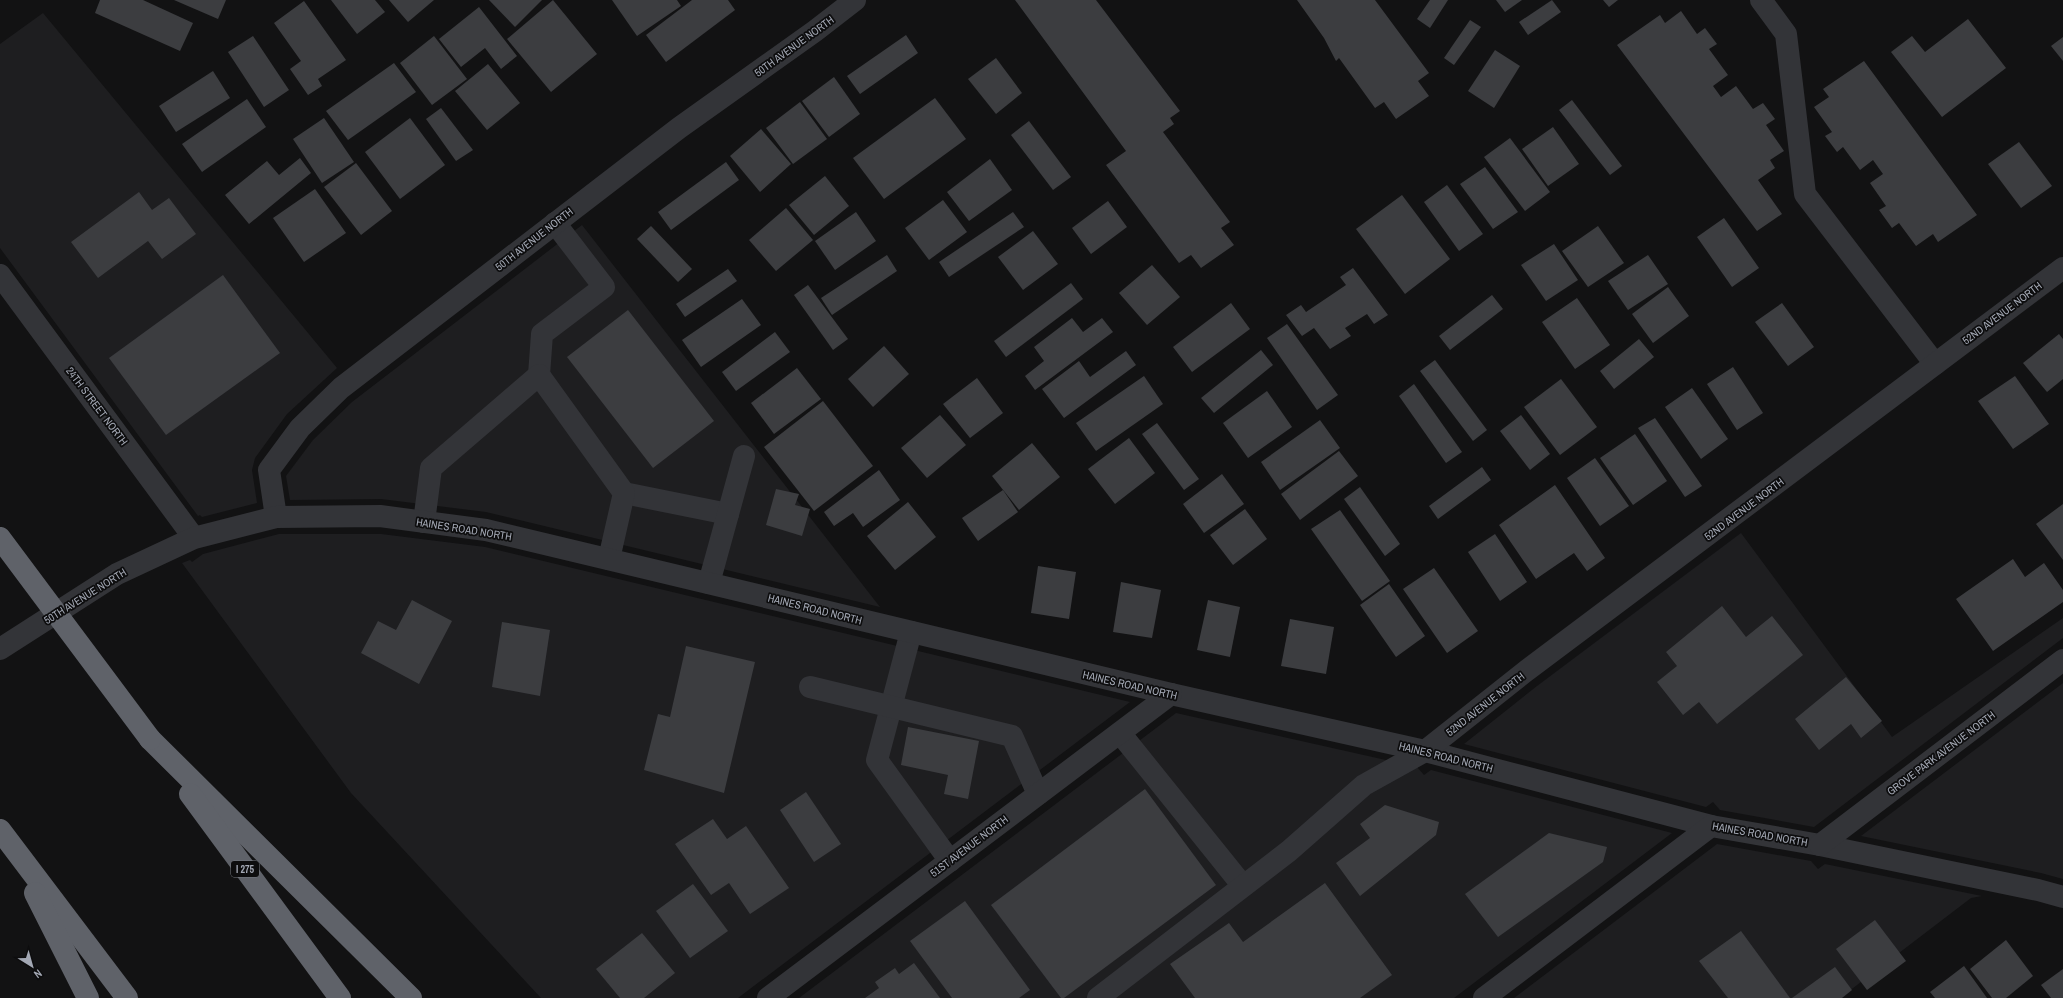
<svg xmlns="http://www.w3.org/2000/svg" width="2063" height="998" font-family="'Archivo Narrow',sans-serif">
<rect width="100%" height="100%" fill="#121213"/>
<g fill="#1e1e20">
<polygon points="43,13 337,368 287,414 255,458 252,470 257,503 202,517 200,515 198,516 0,248 0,44"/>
<polygon points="582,225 880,607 486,512 381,499 290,500 286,476 313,440 352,402"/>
<polygon points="1741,533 1892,737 2063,618 2063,638 1814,827 1720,810 1713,802 1706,807 1464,744 1537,686"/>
<polygon points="279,534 381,534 485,547 1130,702 738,998 541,998 351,793 182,563 190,560 192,562 203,554"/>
<polygon points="2063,683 2063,879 2041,873 1861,836"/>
<polygon points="1176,713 1417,767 1424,775 1431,770 1672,833 1454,998 799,998"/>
<polygon points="1717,844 1811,861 1818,869 1825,864 1982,896 1971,898 1840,998 1514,998"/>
</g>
<g fill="#3c3d40">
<polygon points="100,0 143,0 193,23 180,51 95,13"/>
<polygon points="174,0 226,0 218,19"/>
<polygon points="331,0 375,0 385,12 357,34"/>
<polygon points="389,0 434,0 408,22"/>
<polygon points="489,0 542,0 515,27"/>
<polygon points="553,0 597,54 551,92 507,39"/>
<polygon points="612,0 677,0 681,6 637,36"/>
<polygon points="692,0 728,0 735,10 666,62 646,35"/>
<polygon points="1015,0 1096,0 1180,111 1170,118 1174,124 1163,132 1230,222 1221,228 1234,245 1201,268 1191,255 1179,263 1106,165 1126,151"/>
<polygon points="1297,0 1375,0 1429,73 1418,81 1429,96 1396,119 1384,102 1375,108 1339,58 1336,61 1324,38"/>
<polygon points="1430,0 1448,0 1430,28 1417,19"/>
<polygon points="1496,0 1522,0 1505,12"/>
<polygon points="1552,0 1561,12 1528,35 1519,22"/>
<polygon points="1603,0 1618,0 1609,7"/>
<polygon points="304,1 346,60 318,79 322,86 308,95 290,69 301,61 274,23"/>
<polygon points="479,7 517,56 501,69 485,48 461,67 439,39"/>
<polygon points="1681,11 1697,34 1705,28 1717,44 1709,49 1728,75 1713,86 1721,97 1736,86 1753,109 1763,103 1775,119 1766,125 1784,151 1770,160 1775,168 1758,180 1782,214 1757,231 1617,45 1660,15 1665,23"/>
<polygon points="1968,19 2006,68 1942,117 1891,52 1912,36 1925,52"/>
<polygon points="1470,20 1481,27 1454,65 1444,58"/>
<polygon points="906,35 918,53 860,94 847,76"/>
<polygon points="253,36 289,90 264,107 228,52"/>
<polygon points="434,36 467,79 432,105 400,63"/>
<polygon points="2063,37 2063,61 2051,46"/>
<polygon points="1495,50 1520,66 1494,108 1468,91"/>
<polygon points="996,58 1022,93 996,114 968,79"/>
<polygon points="1864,61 1977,215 1938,242 1933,234 1916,246 1899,223 1892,228 1879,210 1886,206 1870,183 1883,174 1873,160 1860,170 1843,147 1837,152 1825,136 1832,132 1814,107 1829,97 1823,89"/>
<polygon points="394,63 416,92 348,140 326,111"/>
<polygon points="488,64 520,103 487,130 455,91"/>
<polygon points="213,71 230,98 176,132 159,106"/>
<polygon points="834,77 860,114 829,137 802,101"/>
<polygon points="935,98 966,139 884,199 853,158"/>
<polygon points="247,99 266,127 202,172 182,144"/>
<polygon points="1572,100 1622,166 1610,175 1559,110"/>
<polygon points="800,102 827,139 793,164 766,128"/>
<polygon points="441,108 473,150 456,161 426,119"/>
<polygon points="324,118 354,162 322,183 293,139"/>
<polygon points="410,118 445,165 400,199 365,152"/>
<polygon points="1029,121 1071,177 1053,190 1011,135"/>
<polygon points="1553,127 1579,164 1548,186 1522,149"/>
<polygon points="761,129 791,164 760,192 730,156"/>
<polygon points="1510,138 1550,192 1525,211 1484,157"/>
<polygon points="2019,142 2052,186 2021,208 1988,164"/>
<polygon points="300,158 311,173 249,224 225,195 267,161 279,175"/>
<polygon points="990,159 1012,190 969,221 947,192"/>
<polygon points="726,162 739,180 671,230 658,212"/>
<polygon points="356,163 392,211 361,235 324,187"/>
<polygon points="1485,167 1518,212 1493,229 1460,184"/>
<polygon points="825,176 849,206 814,235 789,205"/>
<polygon points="1447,185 1483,234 1459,251 1424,202"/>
<polygon points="315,189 346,233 304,262 273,218"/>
<polygon points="139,192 152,210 169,198 196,234 162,259 148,241 98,278 71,242"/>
<polygon points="1402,195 1450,259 1405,294 1356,229"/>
<polygon points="943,200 967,232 929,260 905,228"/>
<polygon points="1108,201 1127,227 1091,254 1072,228"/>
<polygon points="786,208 813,240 776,271 749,240"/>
<polygon points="856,212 876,241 835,270 815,241"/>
<polygon points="1013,212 1024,227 949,277 939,262"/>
<polygon points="1724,218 1759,268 1732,287 1697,237"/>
<polygon points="651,226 692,269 678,282 637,239"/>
<polygon points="1598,226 1624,263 1588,287 1562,251"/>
<polygon points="1033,231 1058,264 1023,290 998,257"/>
<polygon points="1554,244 1578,280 1546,301 1521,265"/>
<polygon points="887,255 897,271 832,315 821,298"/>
<polygon points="1648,255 1668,284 1628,310 1608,281"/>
<polygon points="1152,265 1180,297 1147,325 1119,293"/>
<polygon points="1353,268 1388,315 1374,324 1367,314 1345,328 1351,336 1330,349 1314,328 1302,336 1286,315 1301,305 1306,312 1346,285 1340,277"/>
<polygon points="728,269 737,281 685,317 676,304"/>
<polygon points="223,275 280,353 166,435 109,358"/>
<polygon points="1071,283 1083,299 1006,357 994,341"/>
<polygon points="808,285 848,339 833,350 794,295"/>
<polygon points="1668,287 1689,316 1653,343 1632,314"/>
<polygon points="1492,295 1503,309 1450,350 1439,336"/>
<polygon points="1577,298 1610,345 1575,369 1542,322"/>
<polygon points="742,299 761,325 701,367 682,340"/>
<polygon points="1231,303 1250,329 1192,372 1173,347"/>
<polygon points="1782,303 1814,347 1788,366 1755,322"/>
<polygon points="628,310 714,421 653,468 567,357"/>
<polygon points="1072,318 1083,332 1102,318 1113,332 1035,390 1025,376 1044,361 1034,347"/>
<polygon points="1287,324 1338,395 1317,410 1267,338"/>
<polygon points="775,332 790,352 736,391 722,372"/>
<polygon points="2059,334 2063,339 2063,379 2047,392 2023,363"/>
<polygon points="1639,339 1654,357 1614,389 1600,371"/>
<polygon points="884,346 909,374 873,407 848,379"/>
<polygon points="1261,350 1273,365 1214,413 1201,398"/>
<polygon points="1126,351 1136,365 1064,418 1042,389 1079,361 1090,377"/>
<polygon points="1435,360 1487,430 1473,441 1420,371"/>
<polygon points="1733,367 1763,413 1737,430 1707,384"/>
<polygon points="797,368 821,399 774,434 751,403"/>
<polygon points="1144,376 1163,404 1096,451 1076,423"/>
<polygon points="2015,376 2049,424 2013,449 1978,401"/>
<polygon points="977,378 1003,413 970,438 943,404"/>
<polygon points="1561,379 1597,427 1560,455 1524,407"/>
<polygon points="1414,384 1462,452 1446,463 1399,396"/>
<polygon points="1692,388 1728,439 1701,459 1665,407"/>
<polygon points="1267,391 1292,427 1248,458 1223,423"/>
<polygon points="823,401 873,466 814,511 764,447"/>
<polygon points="940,415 966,445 927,478 901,448"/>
<polygon points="1521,415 1550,454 1530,470 1500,431"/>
<polygon points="1655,418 1702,486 1685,497 1638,428"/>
<polygon points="1320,420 1340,448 1280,490 1261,462"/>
<polygon points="1157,423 1199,479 1184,490 1142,434"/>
<polygon points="1635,434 1667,481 1633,505 1600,458"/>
<polygon points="1129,438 1155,473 1115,504 1088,469"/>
<polygon points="1032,443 1060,477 1019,510 992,476"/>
<polygon points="1339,451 1358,476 1300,520 1281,494"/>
<polygon points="1595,458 1629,506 1600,526 1567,478"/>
<polygon points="1482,467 1491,480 1438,519 1429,506"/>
<polygon points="879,470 900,500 863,527 853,513 834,526 824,512"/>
<polygon points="1222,474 1244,504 1204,533 1183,504"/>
<polygon points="1555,485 1605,558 1587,571 1574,553 1536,579 1499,525"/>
<polygon points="1360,487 1400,544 1385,556 1344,499"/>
<polygon points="776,489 799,494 795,505 810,509 802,536 766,525"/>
<polygon points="1003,490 1018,512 978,541 962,518"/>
<polygon points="908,502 936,537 895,570 867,536"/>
<polygon points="2063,504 2063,560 2036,524"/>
<polygon points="1245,509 1267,539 1233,565 1210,535"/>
<polygon points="1340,510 1390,581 1362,601 1311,529"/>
<polygon points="1495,534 1527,582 1500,601 1468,552"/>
<polygon points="2013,559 2025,577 2044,563 2063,590 2063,602 1993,651 1956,599"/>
<polygon points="1038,566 1076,572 1069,619 1031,613"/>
<polygon points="1434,568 1478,631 1447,653 1403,589"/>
<polygon points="1121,582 1161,590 1152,638 1113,632"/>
<polygon points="1389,584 1425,636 1396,657 1360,605"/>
<polygon points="412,600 452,621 419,684 361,653 378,621 396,630"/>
<polygon points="1208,600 1240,607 1230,657 1197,650"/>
<polygon points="1722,606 1746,637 1772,616 1803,655 1717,724 1699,702 1683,715 1657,682 1677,666 1666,652"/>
<polygon points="1290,619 1334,627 1326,674 1281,666"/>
<polygon points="502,622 550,630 540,696 492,687"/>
<polygon points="686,646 755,662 724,793 644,770 658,714 670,717"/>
<polygon points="1846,677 1882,721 1861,738 1851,724 1819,750 1795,719"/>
<polygon points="908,727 979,741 968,799 944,794 948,775 901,765"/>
<polygon points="1145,789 1216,885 1064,998 1061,998 991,905"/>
<polygon points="806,792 841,844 814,862 780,810"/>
<polygon points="1385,805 1439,822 1436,835 1360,896 1336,863 1370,838 1360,824"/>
<polygon points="713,819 727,839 746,826 789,888 750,914 729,883 711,895 675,844"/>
<polygon points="1549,833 1607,847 1603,862 1498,937 1465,894"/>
<polygon points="1325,883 1392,975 1360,998 1195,998 1170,964 1229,923 1243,942"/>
<polygon points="693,884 728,931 690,958 656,911"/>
<polygon points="965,901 1030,990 1019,998 952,998 910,941"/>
<polygon points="1875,920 1906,961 1867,990 1836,949"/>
<polygon points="1741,931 1790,998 1728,998 1699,961"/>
<polygon points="642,933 675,973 644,998 620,998 596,969"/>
<polygon points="2006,940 2033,976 2006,998 1992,998 1970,969"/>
<polygon points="914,963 940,998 865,998 879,988 875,982 895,968 899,974"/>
<polygon points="1964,966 1987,998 1935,998 1930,992"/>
<polygon points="1835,967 1852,990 1842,998 1792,998"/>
<polygon points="2063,969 2063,998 2051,998 2041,985"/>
</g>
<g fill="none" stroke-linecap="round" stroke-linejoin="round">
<g stroke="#333438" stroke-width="22">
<polyline points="1761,0 1786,34 1805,194 1935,364"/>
<polyline points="0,275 194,538"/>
<polyline points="539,375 542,334 604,287 555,223"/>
<polyline points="624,493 728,514"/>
<polyline points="276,517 269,470 300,428 341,388 679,128 815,31 855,0"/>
<polyline points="424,522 431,468 539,375 624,493 609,559"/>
<polyline points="709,583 744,456"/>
<polyline points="911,632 877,760 950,861"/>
<polyline points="0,649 117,574 194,538 276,517 380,516 486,530 1171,694 1425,751 1711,826 1820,845 2038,890 2063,897"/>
<polyline points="810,687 1012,736 1038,794"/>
<polyline points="1120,733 1243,886"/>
<polyline points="1820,845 2063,660"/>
<polyline points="768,998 1171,694"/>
<polyline points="1098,998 1289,851 1364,785 1425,751 1526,671 2063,268"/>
<polyline points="1484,998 1711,826"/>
</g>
<g stroke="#5f6269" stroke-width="22">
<polyline points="150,739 411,998"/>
<polyline points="190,794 340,998"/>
<polyline points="0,830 127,998"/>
<polyline points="35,893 88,998"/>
</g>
<polyline stroke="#5f6269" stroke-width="22" points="0,538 150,739"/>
</g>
<g text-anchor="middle" stroke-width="3.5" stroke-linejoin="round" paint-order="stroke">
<rect fill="#0d0d0e" stroke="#767a82" stroke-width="1" x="231" y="861" width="28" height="16" rx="3"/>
<g font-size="10" font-weight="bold" fill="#a3a8b4">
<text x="245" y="873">I 275</text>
</g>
<g font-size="11" fill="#a3a8b4" stroke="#0d0d0e">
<text transform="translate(794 46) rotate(-36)" y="4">50TH AVENUE NORTH</text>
<text transform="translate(534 239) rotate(-38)" y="4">50TH AVENUE NORTH</text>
<text transform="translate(2002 313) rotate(-37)" y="4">52ND AVENUE NORTH</text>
<text transform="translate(97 406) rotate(53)" y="4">24TH STREET NORTH</text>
<text transform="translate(1744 509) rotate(-37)" y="4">52ND AVENUE NORTH</text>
<text transform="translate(464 529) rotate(9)" y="4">HAINES ROAD NORTH</text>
<text transform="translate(85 596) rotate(-32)" y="4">50TH AVENUE NORTH</text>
<text transform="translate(815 609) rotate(14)" y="4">HAINES ROAD NORTH</text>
<text transform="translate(1130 685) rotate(13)" y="4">HAINES ROAD NORTH</text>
<text transform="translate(1485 704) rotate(-38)" y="4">52ND AVENUE NORTH</text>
<text transform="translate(1941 753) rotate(-37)" y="4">GROVE PARK AVENUE NORTH</text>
<text transform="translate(1446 757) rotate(14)" y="4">HAINES ROAD NORTH</text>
<text transform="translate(1760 834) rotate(10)" y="4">HAINES ROAD NORTH</text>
<text transform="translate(969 846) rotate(-37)" y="4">51ST AVENUE NORTH</text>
</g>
</g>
<g transform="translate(32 966) rotate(143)" stroke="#0d0d0e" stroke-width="3" paint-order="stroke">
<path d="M0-3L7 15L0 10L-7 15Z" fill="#a3a8b4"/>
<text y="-6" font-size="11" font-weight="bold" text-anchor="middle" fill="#a3a8b4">N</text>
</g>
</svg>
